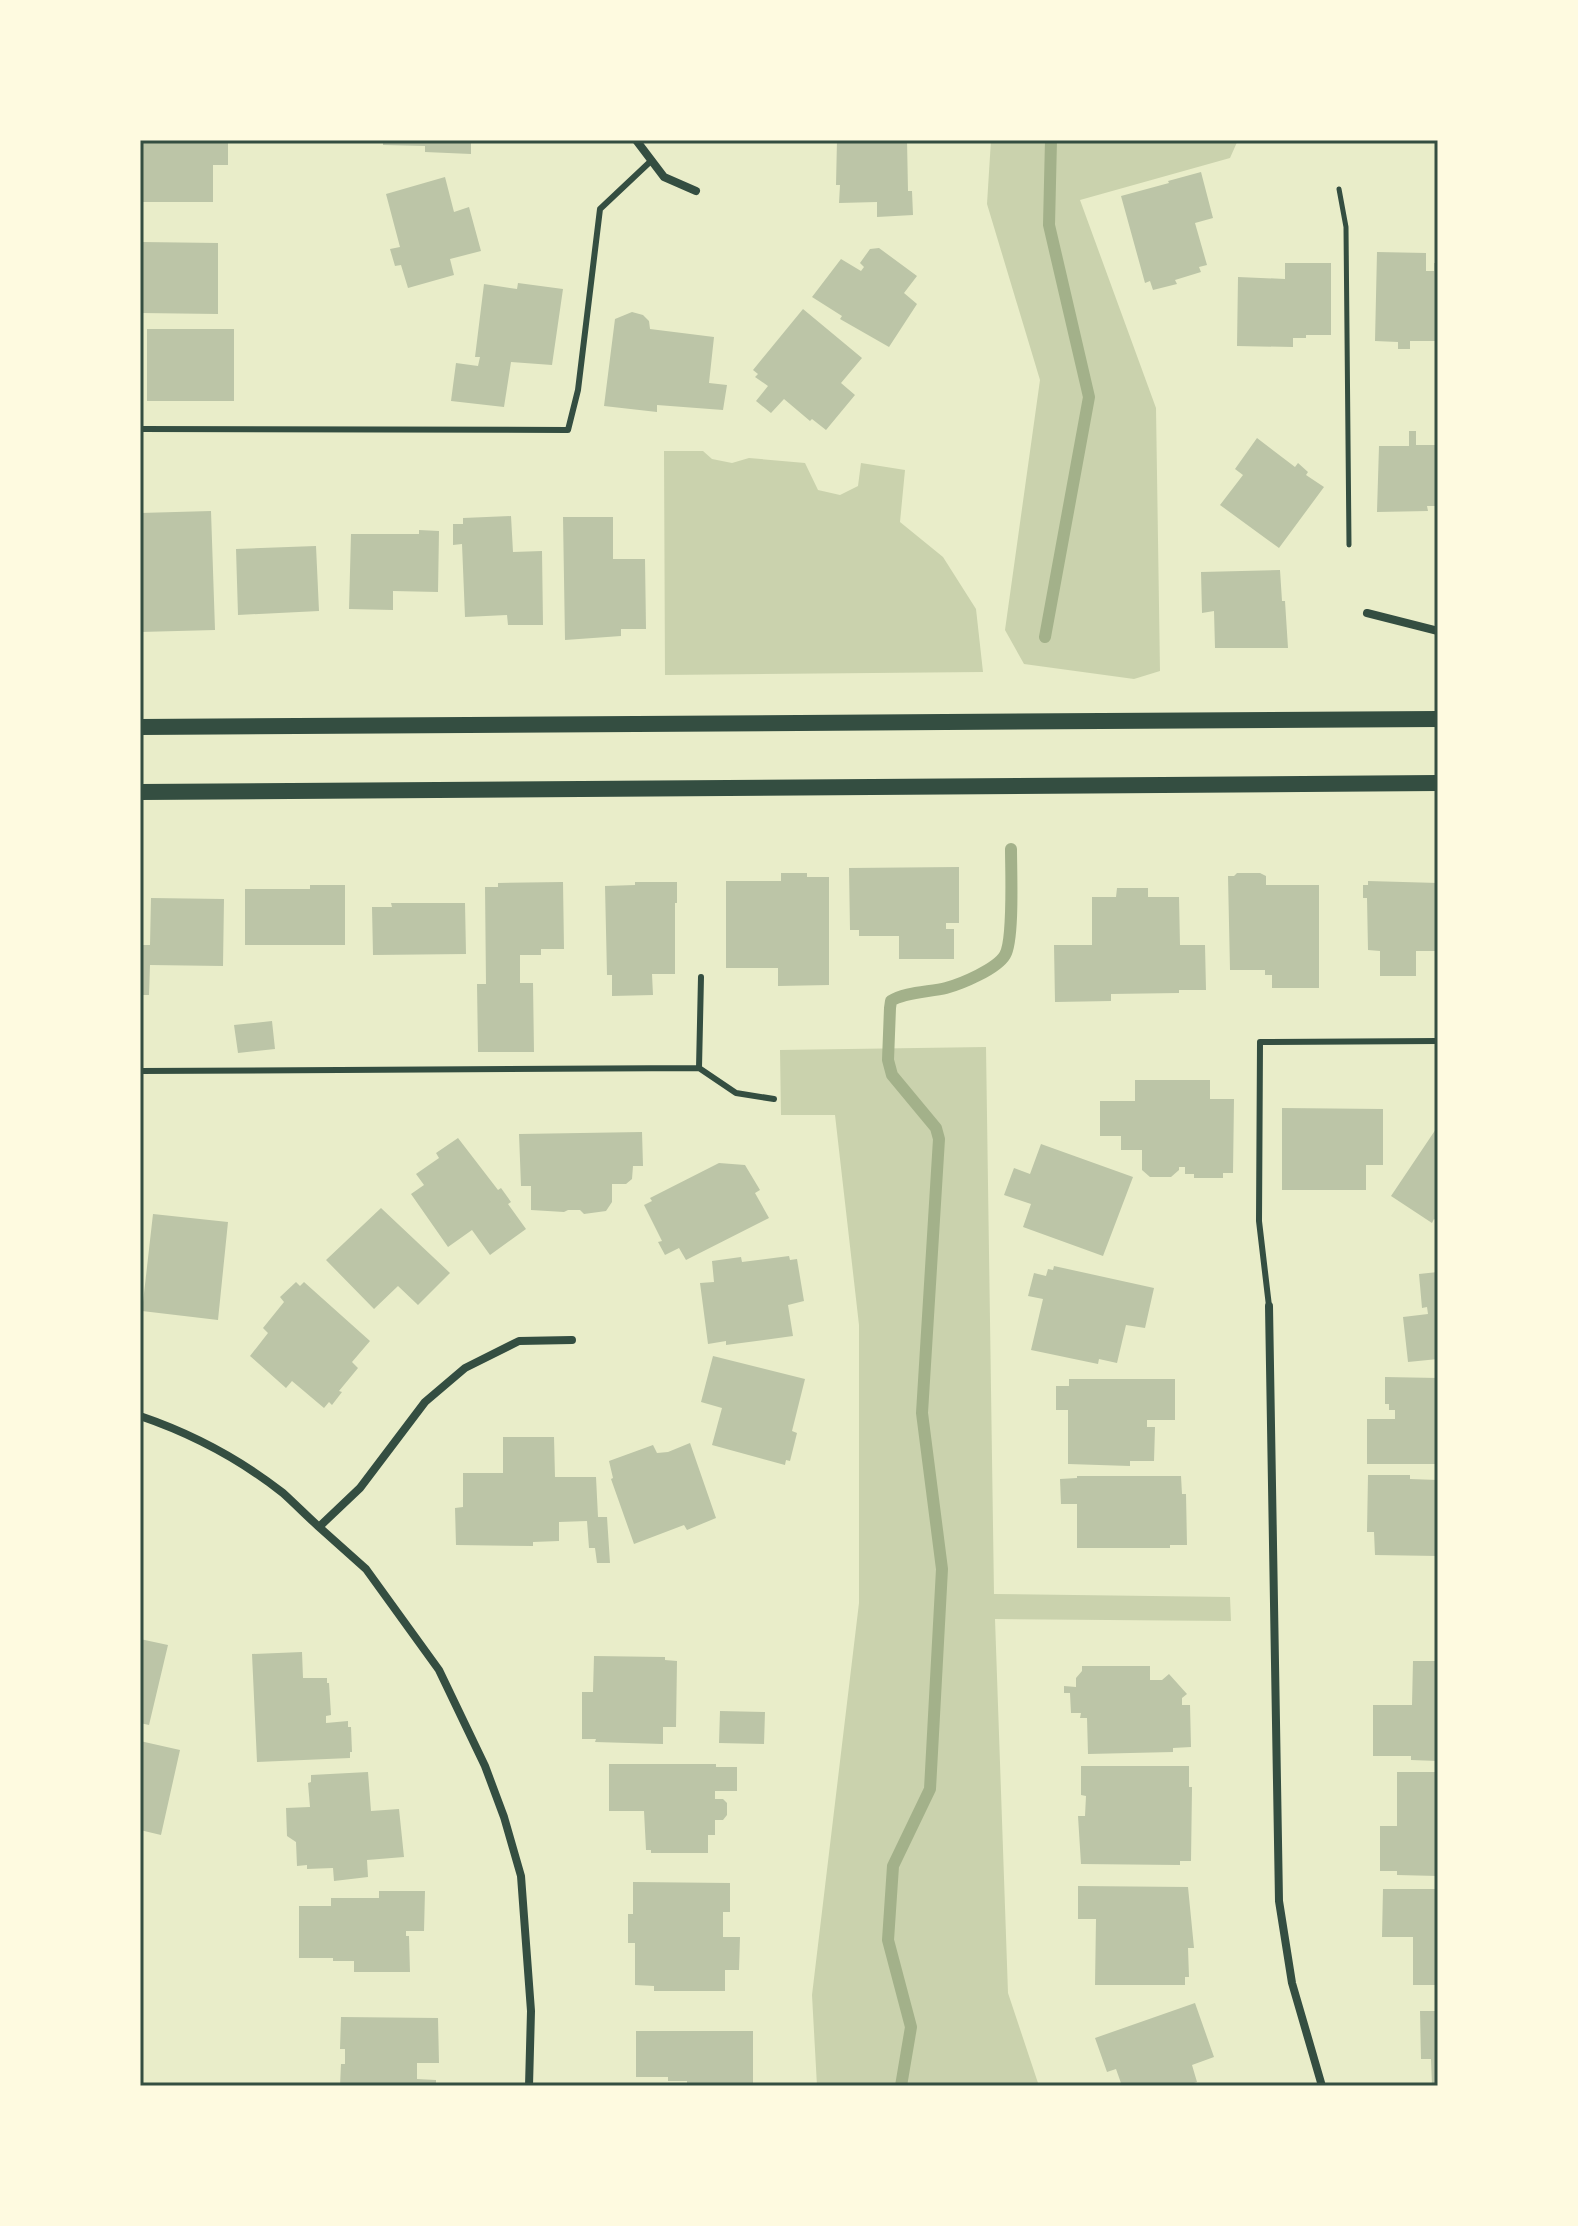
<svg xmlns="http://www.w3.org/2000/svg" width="1578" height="2226" font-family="'Fira Sans Condensed',sans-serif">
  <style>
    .green { fill: #cad2ad }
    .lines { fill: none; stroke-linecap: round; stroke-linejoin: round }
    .stream { stroke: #a3b18a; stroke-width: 12 }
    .building { fill: #bcc5a7 }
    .path { stroke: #344e41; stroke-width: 5 }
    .service { stroke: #344e41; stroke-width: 6 }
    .minor { stroke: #344e41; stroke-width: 8 }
    .secondary { stroke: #344e41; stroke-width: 16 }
    .neatline { fill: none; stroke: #344e41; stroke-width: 3 }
  </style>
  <rect width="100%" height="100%" fill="#e9edc9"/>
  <!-- green -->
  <path class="green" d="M991,140H1238L1230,158L1080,200L1156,408L1160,671L1134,679L1024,664L1005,630L1040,380L987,204Z
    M664,451H703L712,459L732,463L749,458L805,463L818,490L840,495L858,486L861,463L905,470L900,522L943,557L976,609L983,672L665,675Z
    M986,1047L994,1594L1230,1597L1231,1621L995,1619L1008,1993L1039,2086H817L812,1995L859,1603V1325L835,1115H781L780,1050Z"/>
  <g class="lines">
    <!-- stream -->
    <path class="stream" d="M1045,637L1089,397L1049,225L1051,140
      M901,2086L911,2027L888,1940L893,1866L930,1789L942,1569L922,1413L939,1139L936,1128L892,1075L888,1060L890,1008L891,1001C904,992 930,992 946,988C961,984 997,969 1005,955C1014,940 1011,871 1011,849"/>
  </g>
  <!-- building -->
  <path class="building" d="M143,140H228V165H213V202H143Z
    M383,140H471V154L425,152V146L383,145Z
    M837,140H907L908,191H912L913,215L877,217V202L839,203L840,185H836Z
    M1201,172L1213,218L1195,223L1207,265L1199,267L1201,272L1175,280L1177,284L1153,290L1150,281L1145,283L1121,196L1169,183L1168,181Z
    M445,177L454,212L469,207L481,251L450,259L454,275L408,288L401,265L395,266L390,249L400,247L386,194Z
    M142,242L218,243V314L141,313Z
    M879,248L917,276L904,293L917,304L889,347L840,319L842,316L812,297L841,259L861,271L864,267L860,263L870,249Z
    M1377,252L1426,253V271H1434V263H1438V341H1410V349H1398V342L1375,341Z
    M1285,263H1331V335H1306V338H1293V347L1237,346L1238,277L1285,279Z
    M518,283L563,289L552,365L511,362L504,407L451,401L456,363L478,366L480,357H475L484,284L517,289Z
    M803,309L862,358L841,383L855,395L826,430L812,419L810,421L784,399L771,413L756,401L768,386L755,377L758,374L753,370Z
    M632,312L643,315L649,321L650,329L714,337L709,383L727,385L723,410L657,405V412L604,406L615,319Z
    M147,329H234V401H147Z
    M1409,431H1416V445H1438V506H1427L1428,511L1377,512L1379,446H1409Z
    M1257,438L1295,467L1298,463L1308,472L1306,475L1324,487L1279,548L1220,505L1243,475L1235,469Z
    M211,511L215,630L140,632V513Z
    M511,516L513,552L542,551L543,625H508L507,615L465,617L462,544L453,545V524H463V518Z
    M563,517H613V559H645L646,629H621V636L565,640Z
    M419,530L439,531L438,592L393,591V610L349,609L351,534H419Z
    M316,546L319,611L238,615L236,549Z
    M1280,570L1282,601H1285L1288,648H1215L1214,611L1202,613L1201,572Z
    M959,867V923H946V929H954V959H899V936H859V930H850L849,868Z
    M781,873H807V877H829V985L778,986V968H726V881H781Z
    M1237,873H1260L1266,876V885H1319V988H1272V975H1265V970H1230L1228,876H1234Z
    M1368,881L1438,883V951H1416V976H1380V951L1368,950L1367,898H1363V885H1368Z
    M563,882L564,949H541V955H520V983H533L534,1052H478L477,984H486L485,887H498V883Z
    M635,882H677V903H675V974H652L653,995L612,996V975H607L605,886L635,885Z
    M310,885H345V945H245V889H310Z
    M1117,888H1148V897H1179L1180,945H1205L1206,990H1179V993L1111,994V1001L1055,1002L1054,945H1092V897H1116Z
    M151,898L224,899L223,966L150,965L149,995H140V945H150Z
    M391,903H465L466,954L373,955L372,907H392Z
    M272,1021L275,1049L238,1053L234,1025Z
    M1135,1080H1210V1099H1234L1233,1173H1223V1178H1194V1174H1185V1167H1179V1170L1171,1177H1150L1142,1170V1150H1121V1136H1100V1101H1135Z
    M1282,1108L1383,1109V1165H1366V1190H1282Z
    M1438,1126V1221L1434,1219L1432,1223L1391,1196Z
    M642,1132L643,1166H633L632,1179L626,1184H612V1202L606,1211L584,1214L580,1210H568L564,1212L531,1210V1186H521L519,1134Z
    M458,1138L498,1190L501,1188L511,1202L508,1204L526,1229L490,1255L472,1230L448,1247L411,1194L424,1185L416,1174L439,1158L436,1153Z
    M1041,1144L1133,1177L1103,1256L1023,1227L1031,1204L1004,1195L1014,1168L1030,1174Z
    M719,1163L745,1165L760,1190L755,1193L769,1218L686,1260L679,1248L665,1255L658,1242L662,1241L644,1205L652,1201L650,1198Z
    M381,1208L450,1273L418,1305L398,1286L374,1309L326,1260Z
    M153,1214L228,1222L218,1320L142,1311Z
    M789,1256L790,1260L797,1259L804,1301L788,1305L793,1336L726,1345V1341L708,1344L700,1283L714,1282L712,1261L741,1257L742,1262Z
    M1054,1266L1154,1288L1145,1328L1126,1325L1117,1363L1099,1359L1098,1364L1031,1350L1043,1299L1028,1296L1034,1273L1046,1276L1048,1269L1053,1270Z
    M1438,1272V1359L1408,1362L1403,1317L1428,1314L1427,1307L1422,1308L1419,1274Z
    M296,1282L300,1286L304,1282L370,1341L352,1362L358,1368L339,1391L342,1392L332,1405L329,1402L324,1408L292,1381L286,1388L250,1356L268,1333L263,1328L284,1302L280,1297Z
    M713,1356L805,1379L792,1431L797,1433L790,1461L786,1460L785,1465L712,1445L722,1408L701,1402Z
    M1385,1377L1438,1378V1464H1367V1419H1395V1410H1389V1404H1385Z
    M1069,1379H1175V1420H1147V1427H1155L1154,1461H1130V1466L1068,1464V1410H1056V1386H1069Z
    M503,1437H554L555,1477H596L598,1517H607L610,1563H597L595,1548H589L587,1521L559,1522V1541L533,1542V1546L456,1545L455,1508L463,1507V1473H503Z
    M690,1443L716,1518L687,1530L684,1525L634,1544L611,1479L613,1478L609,1461L653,1445L657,1453L668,1452Z
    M1368,1475H1410V1479L1438,1480V1556L1375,1555L1374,1532H1367Z
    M1077,1476H1181L1182,1494H1186L1187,1545H1170V1548H1077V1504H1061L1060,1479L1077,1478Z
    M140,1639L168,1645L149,1725L140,1723Z
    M302,1652L303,1678H327V1683H329L331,1715L326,1716V1723L348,1721V1727H351L352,1752H350V1758L257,1762L252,1654Z
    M594,1656L665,1657V1660L677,1661L676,1727H663V1744L595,1742L596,1739H582V1692H593Z
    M1413,1661H1438V1761L1411,1760V1756H1373V1705H1412Z
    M1082,1666H1150V1680H1162L1169,1674L1187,1694L1182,1698V1705H1190L1191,1747L1173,1748V1752L1088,1754L1087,1718H1080L1081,1713H1071L1070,1693H1064V1686L1076,1687V1678L1082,1671Z
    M720,1711L765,1712L764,1744L719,1743Z
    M140,1741L180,1750L161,1835L140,1830Z
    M609,1764H716V1767H737V1791H715V1799H723L727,1803V1815L723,1820H715V1835H708V1853H651V1850H646L644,1811H609Z
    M1081,1766H1189V1787H1192L1191,1861H1180V1865L1081,1864L1078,1816H1085L1086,1796L1081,1795Z
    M368,1772L371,1811L399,1809L404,1857L367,1860L368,1877L334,1881L333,1868L307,1869V1865L297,1866L296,1842L287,1836L286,1808L310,1807L308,1783L311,1782V1775Z
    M1397,1772H1438V1876L1397,1875V1871H1380V1826H1397Z
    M633,1882L730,1883V1912H723V1937H740L739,1970H725V1991H654V1986L635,1985V1943H628V1914H633Z
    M1078,1886L1188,1887L1194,1948H1188L1189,1977H1185V1985H1095L1096,1919H1078Z
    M1383,1889H1438V1985H1413V1937H1382Z
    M379,1891H425L424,1931H406V1936H409L410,1972H354V1961H333V1958H299V1906H331V1898H379Z
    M1195,2003L1214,2057L1192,2065L1197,2082L1185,2086H1122L1116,2069L1107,2072L1095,2038Z
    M1420,2011H1438V2086H1432L1431,2059H1421Z
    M341,2017L438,2018L439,2063H417V2079L436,2080V2086H340L341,2064H345V2049H340Z
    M636,2031H753V2086H687V2081H668V2077H636Z"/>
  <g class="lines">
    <!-- path -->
    <path class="path" d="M1339,189L1346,227L1349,545"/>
    <!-- service -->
    <path class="service" d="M140,429L568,430L578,390L600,209L652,160
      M701,977L699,1068L736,1093L774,1099
      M140,1071L699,1068
      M1269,1306L1259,1221L1260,1042L1438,1041"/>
    <!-- minor -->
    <path class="minor" d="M636,140L664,177L696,191
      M1367,613L1438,631
      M1269,1306L1279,1901L1292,1983L1322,2086
      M140,1416C190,1433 241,1460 283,1493C295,1504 307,1516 319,1527
      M529,2086L531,2011L521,1876L504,1817L485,1766L439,1670L366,1569L319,1527L360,1488L425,1402L465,1368L519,1341L572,1340"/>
    <!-- secondary -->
    <path class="secondary" d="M140,727L1438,719
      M140,792L1438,783"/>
  </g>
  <!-- border -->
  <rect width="1578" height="2226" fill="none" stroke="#fefae0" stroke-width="284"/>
  <rect x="142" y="142" width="1294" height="1942" class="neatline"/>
</svg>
